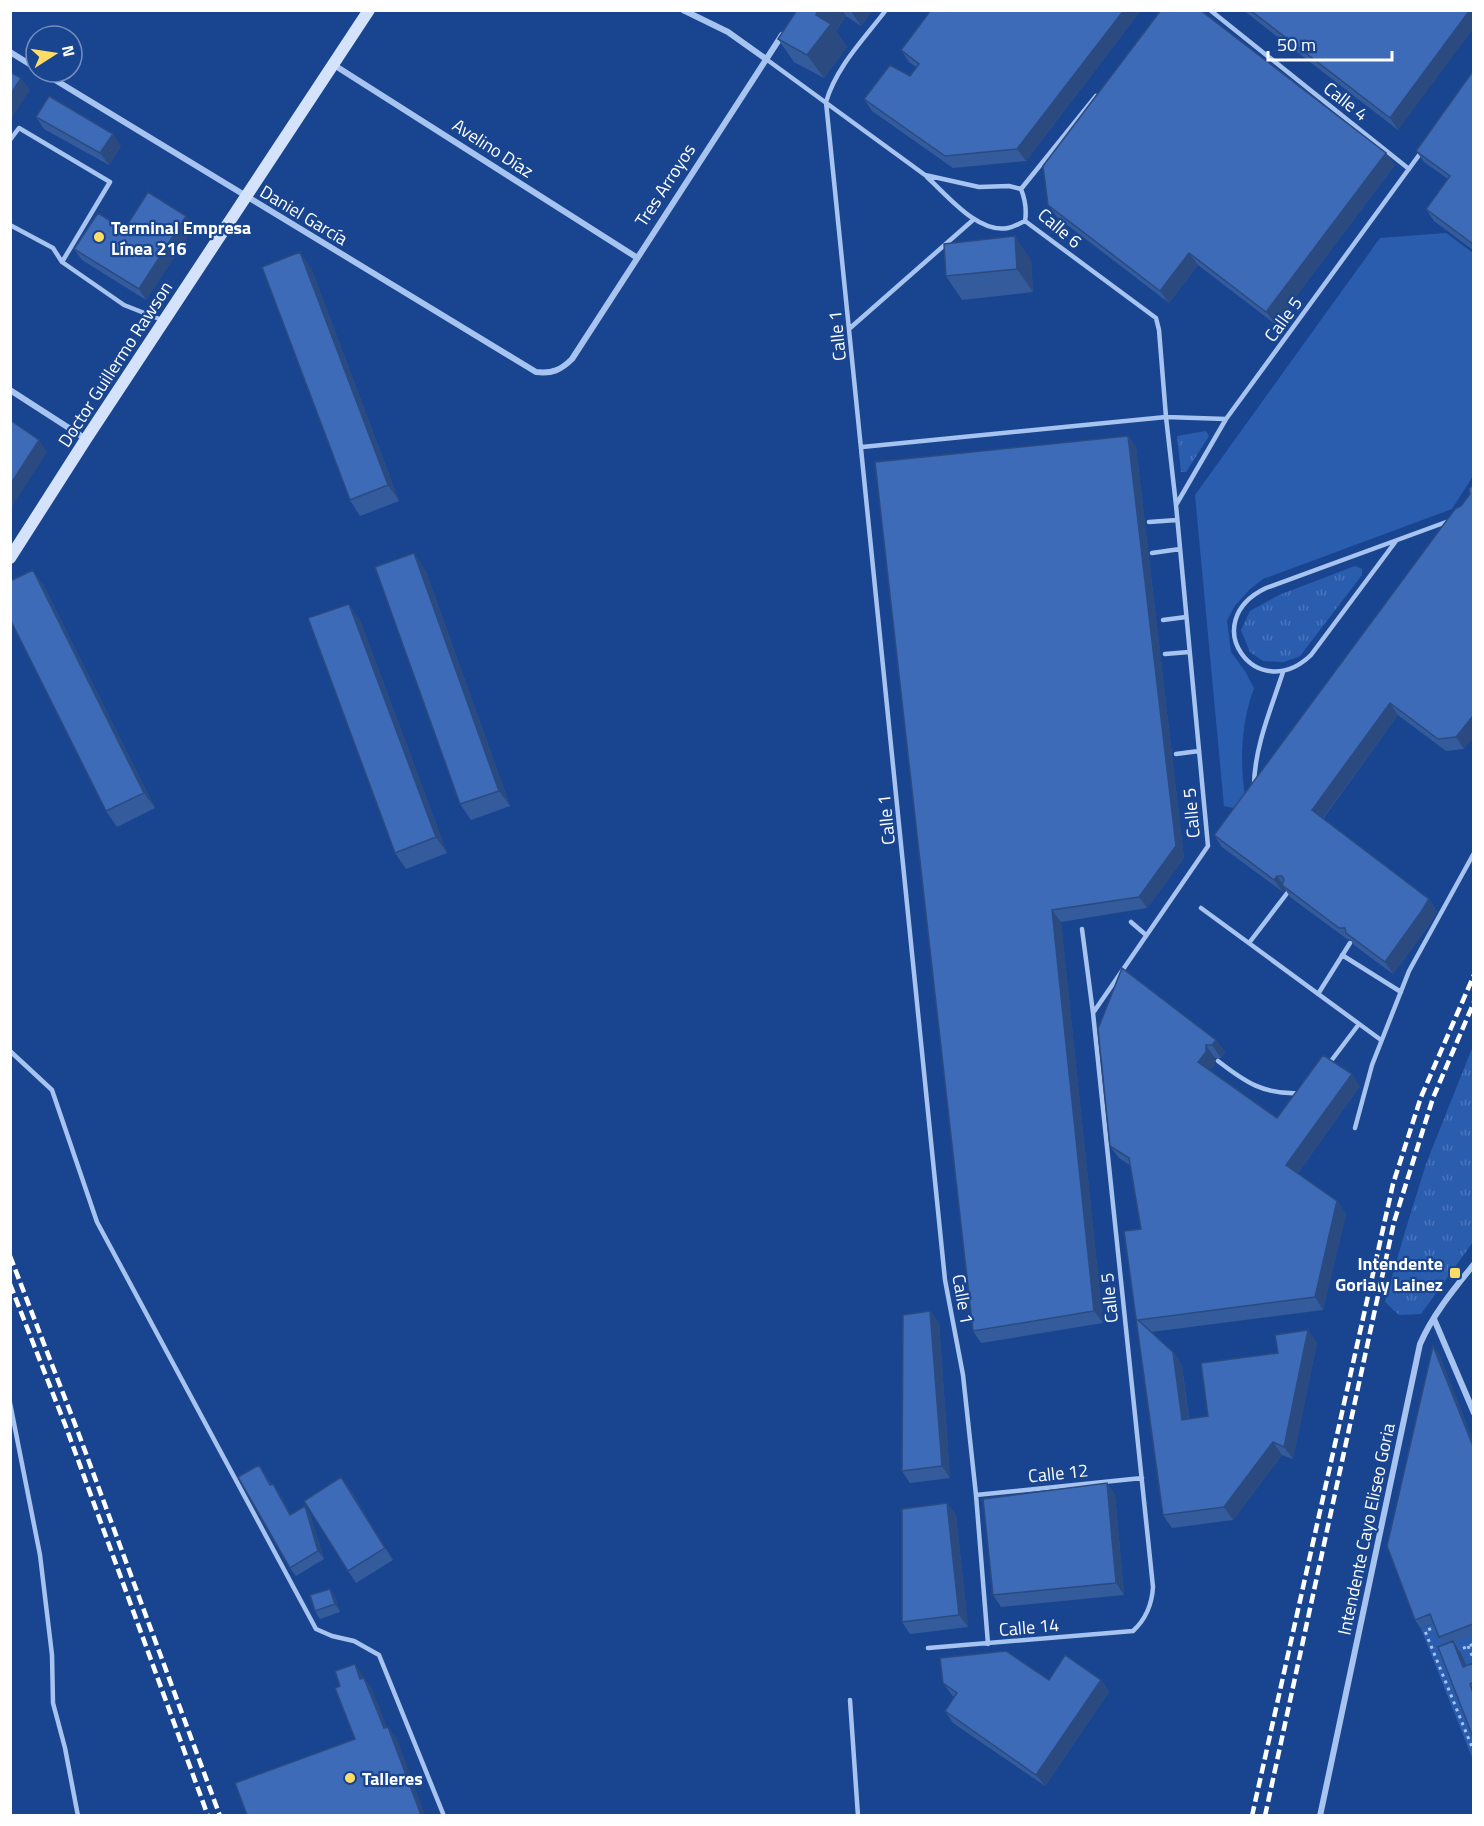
<svg xmlns="http://www.w3.org/2000/svg" width="1484" height="1826" font-family="'Titillium Web',sans-serif">
  <style>
    .grass { fill: #2b5daf }
    .park { fill: url(#park-tufts) }
    .lines { fill: none; stroke-linecap: round; stroke-linejoin: round }
    .path { stroke: #a7c3ef; stroke-width: 3; stroke-dasharray: 3 4.5; stroke-linecap: butt }
    .lane { stroke: #a7c3ef; stroke-width: 4.5 }
    .street { stroke: #a7c3ef; stroke-width: 6 }
    .secondary { stroke: #d4e2fb; stroke-width: 12 }
    .rail { stroke: #fff; stroke-width: 4.5; stroke-dasharray: 10 4.5; stroke-linecap: butt }
    .wall { fill: #345c9d }
    .shaded-wall { fill: #2b4b80 }
    .building { fill: #3d6bb7; stroke: #2b4b80; stroke-width: 1.5 }
    .poi-dot { fill: #ffdd65; stroke: #194590; stroke-width: 2 }
    .labels { text-anchor: middle; dominant-baseline: central; stroke-width: 4.5; stroke-linejoin: round; paint-order: stroke }
    .street-label { font-size: 18px; fill: #fff; stroke: #194590 }
    .poi-label { font-size: 18px; font-weight: bold; fill: #fff; stroke: #194590; text-anchor: start }
  </style>
  <defs>
    <pattern id="park-tufts" width="24" height="20" patternUnits="userSpaceOnUse" patternTransform="scale(1.5)"><rect width="24" height="20" fill="#2b5daf"/><path d="M3 7l-1-3M5 7V3M7 7l1-3M15 17l-1-3M17 17v-4M19 17l1-3" fill="none" stroke="#4b75bb"/></pattern>
  </defs>
  <rect width="100%" height="100%" fill="#194590"/>
  <!-- grass -->
  <path class="grass" d="M1446,233L1473,253V476L1452,509L1263,579L1249,590L1234,607L1227,621L1231,652L1245,671L1254,688C1241,723 1239,764 1246,801L1233,808L1224,806L1195,495L1380,238Z
    M1473,1606V1760L1421,1629Z"/>
  <!-- park -->
  <path class="park" d="M1206,431L1209,436L1186,472H1181L1177,436Z
    M1355,566L1362,569V575L1300,656L1284,662L1263,661L1250,652L1241,630L1250,611L1279,595Z
    M1473,1046V1242L1421,1314L1399,1315L1385,1302L1404,1235L1426,1164Z"/>
  <g class="lines">
    <!-- path -->
    <path class="path" d="M1438,1626L1425,1631L1474,1752
      M1468,1646L1474,1660
      M1456,1651L1474,1644"/>
    <!-- lane -->
    <path class="lane" d="M886,10C864,39 836,67 826,102L945,1280L963,1375L976,1495L988,1644
      M1210,10L1409,169
      M766,59L925,175L979,187L1009,186L1021,189C1025,199 1027,209 1025,221L1156,318L1159,330L1166,417L1176,505
      M10,140L19,128L110,182L62,262
      M927,177C947,195 978,234 1008,228C1014,227 1020,223 1025,221
      M1021,189L1096,96
      M10,225L53,248L62,262L124,305L162,320
      M849,329L973,220
      M862,447L1166,417L1226,419
      M1149,522L1177,520
      M1396,541L1311,655C1257,707 1195,622 1266,588L1449,521
      M1152,553L1180,549
      M1163,620L1186,617
      M1165,654L1189,652
      M1176,754L1199,751
      M1254,787C1254,748 1271,709 1283,672
      M1201,908L1381,1040
      M1131,922L1146,935
      M1082,929L1093,1013
      M1249,943L1288,892
      M1342,955L1401,992
      M1318,994L1350,943
      M10,1051L52,1090L97,1222L316,1629L332,1636L354,1641L379,1655L444,1816
      M1218,1061C1245,1082 1264,1095 1300,1093
      M1328,1065L1359,1024
      M1355,1128L1372,1065L1409,971L1474,853
      M10,1403L40,1555L52,1655L53,1703L65,1748L78,1816
      M976,1495L1142,1478
      M928,1648L1133,1631C1146,1619 1152,1605 1153,1587L1093,1013L1208,846L1176,505L1226,419L1422,151
      M850,1700L858,1816"/>
    <!-- street -->
    <path class="street" d="M683,10L728,32L766,59
      M10,52L36,68
      M334,65L636,257
      M42,72L536,372C552,374 561,370 572,359L782,35
      M10,390L86,439
      M1434,1319L1474,1413
      M1320,1816L1420,1344C1433,1314 1454,1289 1474,1264"/>
    <!-- secondary -->
    <path class="secondary" d="M10,558L86,439L369,10"/>
    <!-- rail -->
    <path class="rail" d="M10,1256L78,1432L220,1816
      M10,1284L66,1427L208,1816
      M1252,1816L1393,1184L1421,1097L1474,975
      M1265,1816L1394,1222L1433,1098L1474,1002"/>
  </g>
  <!-- wall -->
  <path class="wall" d="M797,10H873L861,26L846,16L836,31L847,47L824,78L794,62L778,39Z
    M931,10H1141L1026,161L953,168L872,111L864,99L910,76L916,67L909,62L901,50Z
    M1243,10H1473L1398,130Z
    M1473,71V250L1434,221L1426,209L1448,179L1424,162L1416,151Z
    M36,117L121,146L109,165L44,129Z
    M1395,165L1275,324L1198,265L1169,303L1057,217L1048,205Z
    M186,216L194,227L146,300L82,260L74,249L124,230Z
    M1031,260L1033,292L962,300L946,276Z
    M311,268L399,501L360,516L350,500Z
    M1128,436L1136,447L1184,858L1147,908L1061,922L1103,1323L981,1343L973,1331Z
    M1473,484L1464,749L1446,751L1398,715L1323,819L1437,911L1430,924L1393,974L1354,945L1351,940L1347,939L1290,897L1285,889L1283,892L1222,847L1214,835L1461,506L1470,494Z
    M425,569L510,806L471,820L460,804Z
    M44,586L155,808L117,827L106,811Z
    M360,620L447,853L406,869L395,853Z
    M1098,1029L1216,1040L1225,1052L1221,1058H1215V1064L1210,1071L1277,1118L1360,1086L1298,1173L1337,1201L1346,1214L1323,1310L1151,1332L1173,1352L1182,1365L1189,1419L1208,1416L1278,1353L1317,1342L1293,1459L1282,1455L1233,1520L1172,1528L1163,1515L1124,1231L1141,1229L1131,1166L1119,1158L1110,1146Z
    M930,1311L939,1323L950,1478L910,1483L902,1471Z
    M1433,1346L1439,1354L1473,1440V1634L1453,1642L1461,1653L1466,1666L1473,1663V1737L1444,1644L1439,1637L1434,1623L1421,1629L1415,1620Z
    M259,1465L271,1484L278,1491L291,1515L305,1506L310,1514L324,1559L296,1576L290,1568Z
    M1107,1483L1115,1495L1124,1595L1001,1607L993,1595Z
    M350,1489L393,1560L356,1583L348,1571Z
    M947,1503L956,1515L968,1627L910,1634L902,1622Z
    M335,1597L340,1612L320,1619L315,1611Z
    M1049,1680H1101L1109,1692L1045,1786L953,1723L945,1711L954,1697L952,1695L943,1683Z"/>
  <!-- shaded-wall -->
  <path class="shaded-wall" d="M818,10H843L846,16L836,31L847,47L824,78L807,55L816,15Z
    M850,10H873L861,26Z
    M1124,10H1141L1026,161L1017,149Z
    M1470,10H1473V29L1398,130L1390,118Z
    M21,78L30,90L10,121V95Z
    M113,134L121,146L109,165L100,153Z
    M1386,153L1395,165L1275,324L1266,312Z
    M186,216L194,227L146,300L139,289Z
    M1015,236L1031,260L1033,292L1017,269Z
    M300,252L311,268L399,501L388,485Z
    M1189,253L1198,265L1169,303L1160,291Z
    M1128,436L1136,447L1184,858L1147,908L1139,897Z
    M39,440L47,452L10,510V485Z
    M414,553L425,569L510,806L499,791Z
    M33,570L44,586L155,808L144,793Z
    M349,604L360,620L447,853L436,837Z
    M1390,703L1398,715L1320,822L1312,810Z
    M1473,716V738L1464,749L1456,737Z
    M1277,876L1286,888L1282,885L1285,889L1283,892L1274,880Z
    M1429,899L1437,911L1430,924L1393,974L1385,962Z
    M1052,910L1061,922L1103,1323L1094,1311Z
    M1216,1040L1225,1052L1221,1058L1212,1045Z
    M1206,1045L1215,1058V1064L1207,1075L1198,1062Z
    M1352,1074L1360,1086L1295,1177L1286,1165Z
    M1337,1201L1346,1214L1323,1310L1315,1297Z
    M930,1311L939,1323L950,1478L942,1466Z
    M1308,1330L1317,1342L1293,1459L1284,1447Z
    M1433,1346L1439,1354L1473,1440V1446Z
    M1173,1352L1182,1365L1190,1432L1182,1420Z
    M1273,1442L1282,1455L1233,1520L1224,1507Z
    M341,1477L350,1489L393,1560L385,1548Z
    M1107,1483L1115,1495L1124,1595L1116,1583Z
    M273,1484L278,1491L295,1523L290,1515Z
    M947,1503L956,1515L968,1627L959,1615Z
    M305,1506L310,1514L324,1559L318,1551Z
    M330,1589L335,1597L340,1612L335,1604Z
    M1453,1641L1461,1653L1472,1679L1463,1667Z
    M355,1664L372,1689L392,1740L384,1728L360,1679Z
    M1101,1680L1109,1692L1045,1786L1036,1775Z
    M388,1727L397,1739L425,1815H421Z"/>
  <!-- building -->
  <path class="building" d="M797,10H818L816,15L831,24L807,55L778,39Z
    M931,10H1124L1017,149L945,156L864,99L890,65L910,76L919,64L901,50Z
    M1161,10H1200L1386,153L1266,312L1189,253L1160,291L1048,205L1043,166Z
    M1250,10H1470L1390,118Z
    M1473,71V244L1426,209L1450,176L1416,151Z
    M10,72L21,78L10,95Z
    M49,96L113,134L100,153L36,117Z
    M148,192L186,216L139,289L74,249L98,213L124,230Z
    M1015,236L1017,269L946,276L944,244Z
    M300,252L388,485L350,500L262,267Z
    M10,420L39,440L10,485Z
    M1128,436L1176,846L1139,897L1052,910L1094,1311L973,1331L875,462Z
    M1473,484V716L1456,737L1438,739L1390,703L1312,810L1429,899L1421,912L1385,962L1346,933L1345,928H1339L1282,885L1284,880L1282,876H1277L1274,880L1214,835L1455,509L1461,506L1470,494L1469,489Z
    M414,553L499,791L460,804L375,567Z
    M33,570L144,793L106,811L10,619V581Z
    M349,604L436,837L395,853L308,618Z
    M1122,968L1216,1040L1212,1045H1206V1052L1198,1062L1277,1118L1323,1055L1352,1074L1286,1165L1337,1201L1315,1297L1138,1320L1173,1352L1182,1420L1208,1416L1201,1363L1278,1353L1275,1335L1308,1330L1284,1447L1273,1442L1224,1507L1163,1515L1124,1231L1141,1229L1129,1158L1110,1146L1098,1029Z
    M930,1311L942,1466L902,1471L903,1315Z
    M1433,1346L1473,1446V1624L1439,1637L1430,1614L1415,1620L1387,1546Z
    M259,1465L270,1485L273,1484L290,1515L305,1506L318,1551L290,1568L238,1477Z
    M341,1477L385,1548L348,1571L304,1501Z
    M1107,1483L1116,1583L993,1595L983,1499Z
    M947,1503L959,1615L902,1622V1509Z
    M330,1589L335,1604L315,1611L310,1595Z
    M1453,1641L1463,1667L1473,1663V1682L1470,1684L1473,1693V1737L1438,1647Z
    M1006,1651L1049,1680L1065,1655L1101,1680L1036,1775L945,1711L957,1693L943,1683L940,1658Z
    M355,1664L360,1679L364,1678L384,1728L388,1727L421,1815H247L235,1783L355,1739L335,1688L340,1686L335,1671Z"/>
  <!-- markers -->
  <g class="poi-dot">
    <circle cx="99" cy="237" r="6"/>
    <rect x="1449" y="1267" width="12" height="12" rx="3"/>
    <circle cx="350" cy="1778" r="6"/>
  </g>
  <g class="labels">
    <!-- street labels -->
    <g class="street-label">
      <text transform="translate(1346 101) rotate(38)">Calle 4</text>
      <text transform="translate(493 148) rotate(33)">Avelino Díaz</text>
      <text transform="translate(665 185) rotate(-57)">Tres Arroyos</text>
      <text transform="translate(304 215) rotate(31)">Daniel García</text>
      <text transform="translate(1060 228) rotate(40)">Calle 6</text>
      <text transform="translate(1283 319) rotate(-54)">Calle 5</text>
      <text transform="translate(837 336) rotate(-96)">Calle 1</text>
      <text transform="translate(115 364) rotate(-57)">Doctor Guillermo Rawson</text>
      <text transform="translate(1191 813) rotate(-95)">Calle 5</text>
      <text transform="translate(886 820) rotate(-96)">Calle 1</text>
      <text transform="translate(1109 1298) rotate(-96)">Calle 5</text>
      <text transform="translate(963 1299) rotate(80)">Calle 1</text>
      <text transform="translate(1058 1473) rotate(-6)">Calle 12</text>
      <text transform="translate(1366 1529) rotate(-78)">Intendente Cayo Eliseo Goria</text>
      <text transform="translate(1029 1627) rotate(-5)">Calle 14</text>
    </g>
    <!-- poi labels -->
    <g class="poi-label">
      <text x="111" y="227">Terminal Empresa<tspan x="111" dy="21">Línea 216</tspan></text>
      <text x="1443" y="1263" text-anchor="end">Intendente<tspan x="1443" dy="21">Goria y Lainez</tspan></text>
      <text x="362" y="1778">Talleres</text>
    </g>
  </g>
  <!-- border -->
  <rect width="1484" height="1826" fill="none" stroke="#ffffff" stroke-width="24"/>
  <!-- north arrow -->
  <g transform="translate(54 54) rotate(78)"><circle r="28" fill="#194590" stroke="#758fbc" stroke-width="1.5"/>
  <path d="M0-4.5L10 22L0 15L-10 22Z" fill="#ffdd65"/>
  <text y="-9" font-size="16" font-weight="bold" text-anchor="middle" fill="#ffffff">N</text>
  </g>
  <!-- scale -->
  <path d="M1268 51v9h124v-9" fill="none" stroke="#ffffff" stroke-width="3"/>
  <text x="1277" y="51" font-size="18" fill="#ffffff" stroke="#194590" stroke-width="4.5" paint-order="stroke">50 m</text>
</svg>
